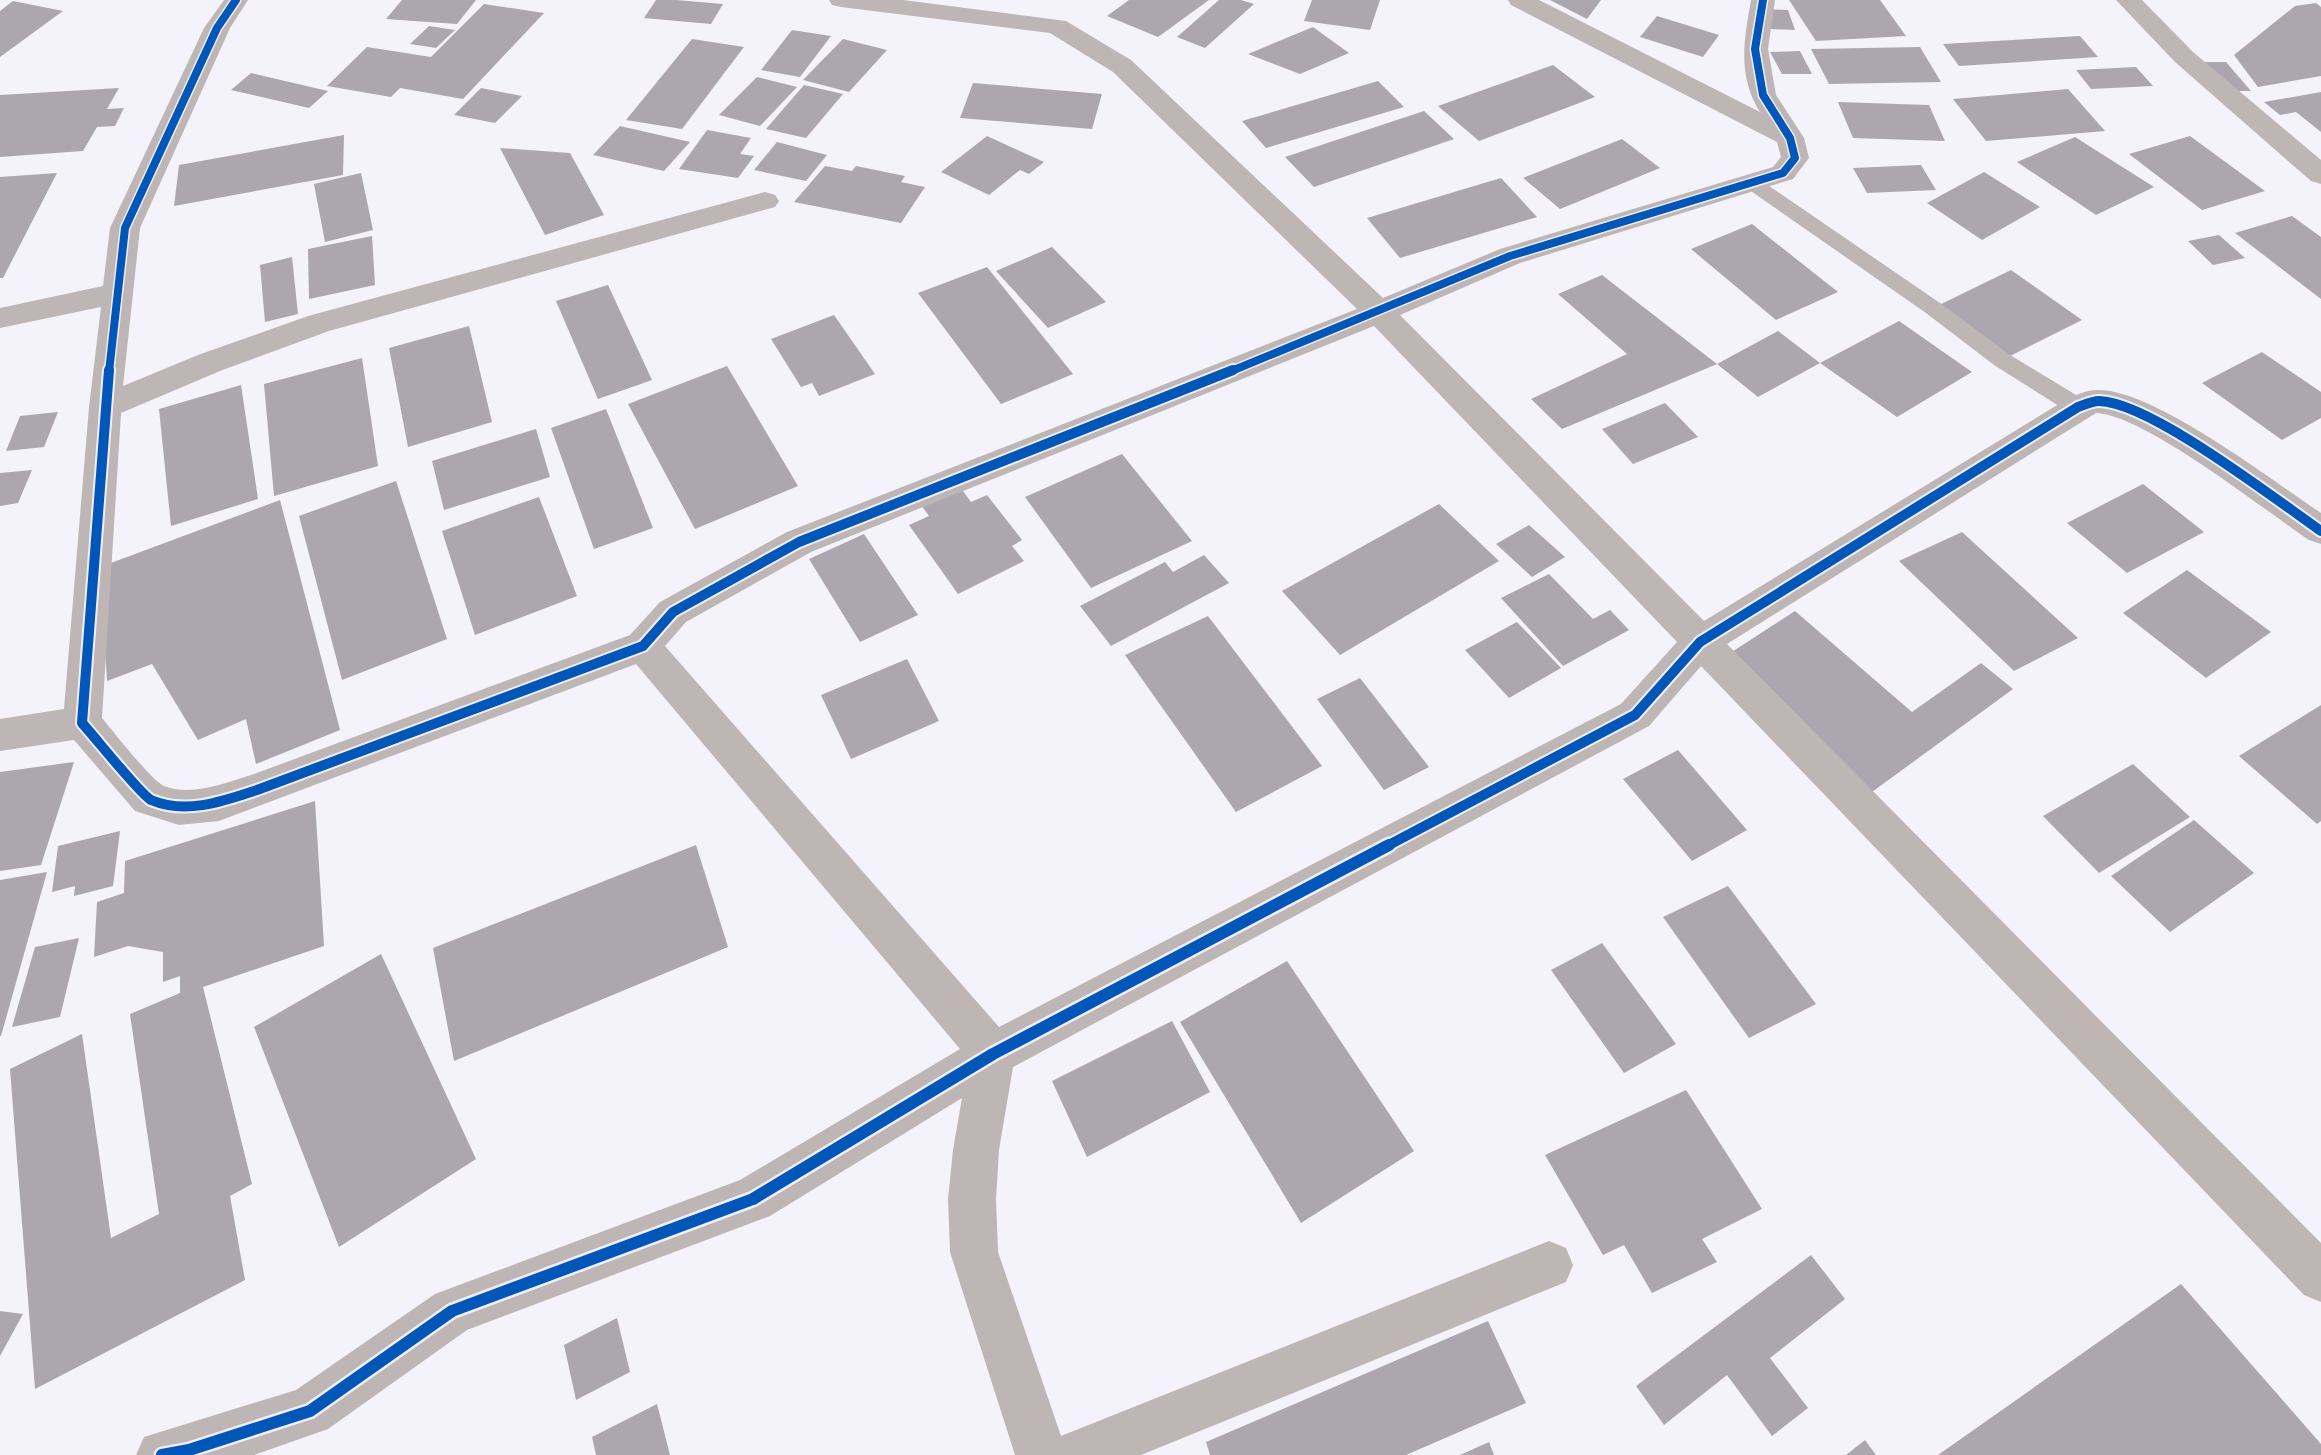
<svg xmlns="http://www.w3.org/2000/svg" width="2321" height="1455" font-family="Spectral,serif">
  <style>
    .building { fill: #aca6b0 }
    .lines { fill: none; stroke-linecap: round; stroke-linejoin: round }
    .lane { fill: #beb6b4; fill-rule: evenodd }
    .street { fill: #beb6b4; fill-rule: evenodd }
    .cycleway-far2-casing { stroke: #f2eeff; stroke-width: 11 }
    .cycleway-far1-casing { stroke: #f2eeff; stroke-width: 14 }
    .cycleway-casing { stroke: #f2eeff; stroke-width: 17 }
    .cycleway-far2 { stroke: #0057b8; stroke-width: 8 }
    .cycleway-far1 { stroke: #0057b8; stroke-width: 10 }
    .cycleway { stroke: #0057b8; stroke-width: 12 }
  </style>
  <rect width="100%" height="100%" fill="#f4f2fb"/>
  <!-- building -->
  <path class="building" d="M402,0H476L457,24L386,19Z
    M656,0H676L723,4L711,24L644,18Z
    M1129,0H1209L1158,37L1107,16Z
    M1219,0H1241L1254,4L1205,48L1177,37Z
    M1312,0H1380L1370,30L1304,21Z
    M1550,0H1601L1587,19Z
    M1789,0H1880L1906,36L1816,41Z
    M13,1L63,11L0,57V11Z
    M2316,3L2321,7V76L2258,87L2234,55L2295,6Z
    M484,4L544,13L463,99L400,88L391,97L327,86L367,47L431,57Z
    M1764,9L1788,10L1795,30L1770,29Z
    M1657,16L1719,35L1703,57L1640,37Z
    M429,26L455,30L436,48L410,44Z
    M1313,27L1349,53L1300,74L1248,54Z
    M792,30L831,36L800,77L761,70Z
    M2080,36L2098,57L1959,66L1943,44Z
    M692,39L744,47L682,129L626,120Z
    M843,39L887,50L849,92L803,80Z
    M1920,47L1941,82L1829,84L1811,49Z
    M1800,51L1812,74H1782L1770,52Z
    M2203,62H2226L2251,91H2226Z
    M1553,65L1595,97L1479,141L1438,106Z
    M2136,67L2153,86L2091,89L2076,70Z
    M251,73L328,91L309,108L231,90Z
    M757,77L797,87L760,126L719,115Z
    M1378,81L1404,107L1266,148L1242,121Z
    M973,83L1102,94L1092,129L960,118Z
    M804,85L843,94L806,138L766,129Z
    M119,88L107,109L124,108L115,126L97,127L83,151L0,157V95Z
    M481,88L522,96L495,123L454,115Z
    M2068,89L2105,131L1986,141L1953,99Z
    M2321,92V132L2296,112L2280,115L2264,102Z
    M1838,102L1929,105L1945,141L1853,138Z
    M1424,111L1454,139L1314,187L1285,157Z
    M620,126L690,142L664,171L593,155Z
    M707,130L751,138L740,154L754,156L738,178L679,169Z
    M344,135L343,175L174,206L179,165Z
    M987,136L1044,162L1029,174L1020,170L989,195L941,172Z
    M2190,136L2265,191L2202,210L2129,154Z
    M2075,137L2154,187L2096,215L2017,162Z
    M1622,139L1660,168L1560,209L1523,178Z
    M777,142L827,155L806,181L754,170Z
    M500,148L570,153L604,215L545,235Z
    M1921,165L1936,190L1867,193L1853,168Z
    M825,166L852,171L856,166L905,176L901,182L925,187L901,223L794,202Z
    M1984,172L2040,207L1982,240L1927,203Z
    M57,173L3,278H0V177Z
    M361,173L373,230L325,242L314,184Z
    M1501,178L1537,217L1400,258L1367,218Z
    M2292,216L2321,237V299L2235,233Z
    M1752,224L1838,292L1776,320L1691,249Z
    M2219,235L2245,258L2213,265L2188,241Z
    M372,236L375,285L309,299L308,249Z
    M1052,247L1106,302L1048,328L996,271Z
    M292,257L298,314L265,322L260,265Z
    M987,267L1073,374L1001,404L918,293Z
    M2011,270L2082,320L2002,360L1933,308Z
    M1602,275L1717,364L1562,429L1531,399L1627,354L1558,294Z
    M608,285L652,380L598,399L556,301Z
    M834,315L875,374L819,396L812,383L801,387L771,339Z
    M1899,321L1972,372L1897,417L1820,363Z
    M469,326L492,422L408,447L389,348Z
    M1778,331L1820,363L1758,397L1717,364Z
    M2262,352L2321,392V418L2282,440L2202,383Z
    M362,358L378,466L274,496L264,384Z
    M727,366L798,486L695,529L628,404Z
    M241,385L258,499L171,526L159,409Z
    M1665,403L1698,437L1633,464L1602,429Z
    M606,409L653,528L594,549L551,428Z
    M58,412L44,447L6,451L20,416Z
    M536,429L550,477L444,510L432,461Z
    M1122,454L1192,541L1091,588L1025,497Z
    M32,470L18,503L0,506V473Z
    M396,481L447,639L342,680L299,516Z
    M2143,484L2204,532L2127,573L2067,523Z
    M960,487L971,502L987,495L1022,540L1012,546L1024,561L958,594L909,525L929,516L921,505Z
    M539,497L577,596L475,635L442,531Z
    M280,500L340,730L256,764L246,719L198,740L152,664L107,681L100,567Z
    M1439,504L1499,561L1340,655L1282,591Z
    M1529,525L1565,557L1532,577L1496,544Z
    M1962,532L2078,638L2014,671L1899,561Z
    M864,534L918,615L860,642L809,559Z
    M1204,555L1229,583L1111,646L1080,606L1165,562L1173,572Z
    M2187,570L2271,632L2206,678L2123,613Z
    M1549,574L1593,619L1610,610L1629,630L1563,666L1501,598Z
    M1795,611L1912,712L1981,663L2013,689L1872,792L1724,657Z
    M1208,616L1322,766L1236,812L1125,655Z
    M1517,622L1561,668L1509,698L1465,650Z
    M907,659L939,721L851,759L821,695Z
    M1360,678L1429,767L1384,790L1317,699Z
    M2321,705V821L2317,824L2239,756Z
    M1678,750L1747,830L1692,861L1623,779Z
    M74,762L41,865L0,871V772Z
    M2133,764L2190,817L2099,873L2043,816Z
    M315,801L324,946L203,987L252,1184L230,1196L245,1280L35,1389L10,1069L82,1034L111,1238L159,1214L130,1014L180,993V976L163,982V952L128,946L94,957L97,902L124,893L125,861Z
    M2194,820L2254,873L2170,932L2111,876Z
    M120,831L113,886L74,896L75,886L52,892L58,846Z
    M696,845L728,947L454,1061L433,948Z
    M47,872L1,1036H0V880Z
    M1728,886L1816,1004L1749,1038L1663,917Z
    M79,938L60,1017L12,1027L35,947Z
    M1602,943L1676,1044L1624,1073L1551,970Z
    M381,954L476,1159L339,1247L254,1027Z
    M1287,961L1414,1151L1301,1223L1180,1022Z
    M1172,1021L1210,1092L1087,1157L1052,1081Z
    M1686,1090L1762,1209L1702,1239L1717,1262L1652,1293L1624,1245L1603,1255L1545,1155Z
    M1811,1255L1845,1299L1770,1358L1808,1408L1772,1436L1727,1375L1664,1425L1636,1386Z
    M2181,1284L2321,1444V1455H1938Z
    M0,1311L23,1314L0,1356Z
    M617,1318L630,1372L576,1400L564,1345Z
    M1488,1321L1526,1403L1406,1455H1210L1206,1442Z
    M657,1404L670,1455H596L592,1437Z
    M1865,1440L1876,1455H1846Z
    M1489,1442L1494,1455H1460Z"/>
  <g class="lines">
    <!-- lane -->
    <path class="lane" d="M1752,177L1759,179L1940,303L2010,355L2086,401L2089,407L2086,413L2078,415L2070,413L1994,365L1926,313L1745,187L1742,183L1745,179Z"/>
    <!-- street -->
    <path class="street" d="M224,0H248L230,28L140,228L123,386L198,355L308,316L765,192L775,195L779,201L775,207L329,331L220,371L121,413L102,718C113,731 151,780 164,786C192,797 228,782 254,774L630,635L660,602L787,532L1357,309L1113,72L1050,33L841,7L832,5L829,0H903L1066,21L1131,60L1383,298L1500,249L1773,167L1781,157L1777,142L1511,5L1508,0H1539L1760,112C1737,75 1744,41 1751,0H1775L1768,49L1776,95L1804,138L1809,158L1793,179L1520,263L1400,315L1704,621L2067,399C2076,395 2087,390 2097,390C2152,388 2273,481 2321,513V544L2309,540C2264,510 2145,415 2096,413L1727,644L2321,1243V1302L2304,1295L1701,666L1649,726L1013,1067L999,1150L996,1199L998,1252L1061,1436L1549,1241L1566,1248L1573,1265L1566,1282L1141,1455H1015L950,1252L948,1199L953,1150L962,1098L770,1216L467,1330L328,1429L254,1455H136L144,1437L296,1390L435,1294L740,1180L960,1049L636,664L219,821L179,825L135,811L74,740L0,751V719L64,709L89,407L101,307L0,328V308L103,286L110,228L204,28ZM1374,326L1677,642L1621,704L999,1027L665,646L686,622L811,552Z
      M2116,0H2142L2193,52L2321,160V184L2311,181L2175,62Z"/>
    <!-- cycleway-far2 casing -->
    <g class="cycleway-far2-casing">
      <path id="cycleway-far2" d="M109,372L125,228L217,28L236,0
        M1229,372L1510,256L1783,173L1795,158L1790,138L1763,95L1755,49L1763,0"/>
    </g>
    <!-- cycleway-far1 casing -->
    <g class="cycleway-far1-casing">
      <path id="cycleway-far1" d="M109,370L82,723C94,736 140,794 151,800C186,815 224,801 257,790L643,646L673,612L799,542L1233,370
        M1385,847L1635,715L1700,642L2078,407C2084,405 2092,401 2099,401C2150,402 2275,499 2321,531"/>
    </g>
    <!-- cycleway casing -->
    <g class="cycleway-casing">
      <path id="cycleway" d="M162,1455L189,1450L310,1411L452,1311L753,1199L993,1054L1389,845"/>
    </g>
    <!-- cycleway-far2 -->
    <use href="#cycleway-far2" class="cycleway-far2"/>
    <!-- cycleway-far1 -->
    <use href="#cycleway-far1" class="cycleway-far1"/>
    <!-- cycleway -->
    <use href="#cycleway" class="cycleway"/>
  </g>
</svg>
